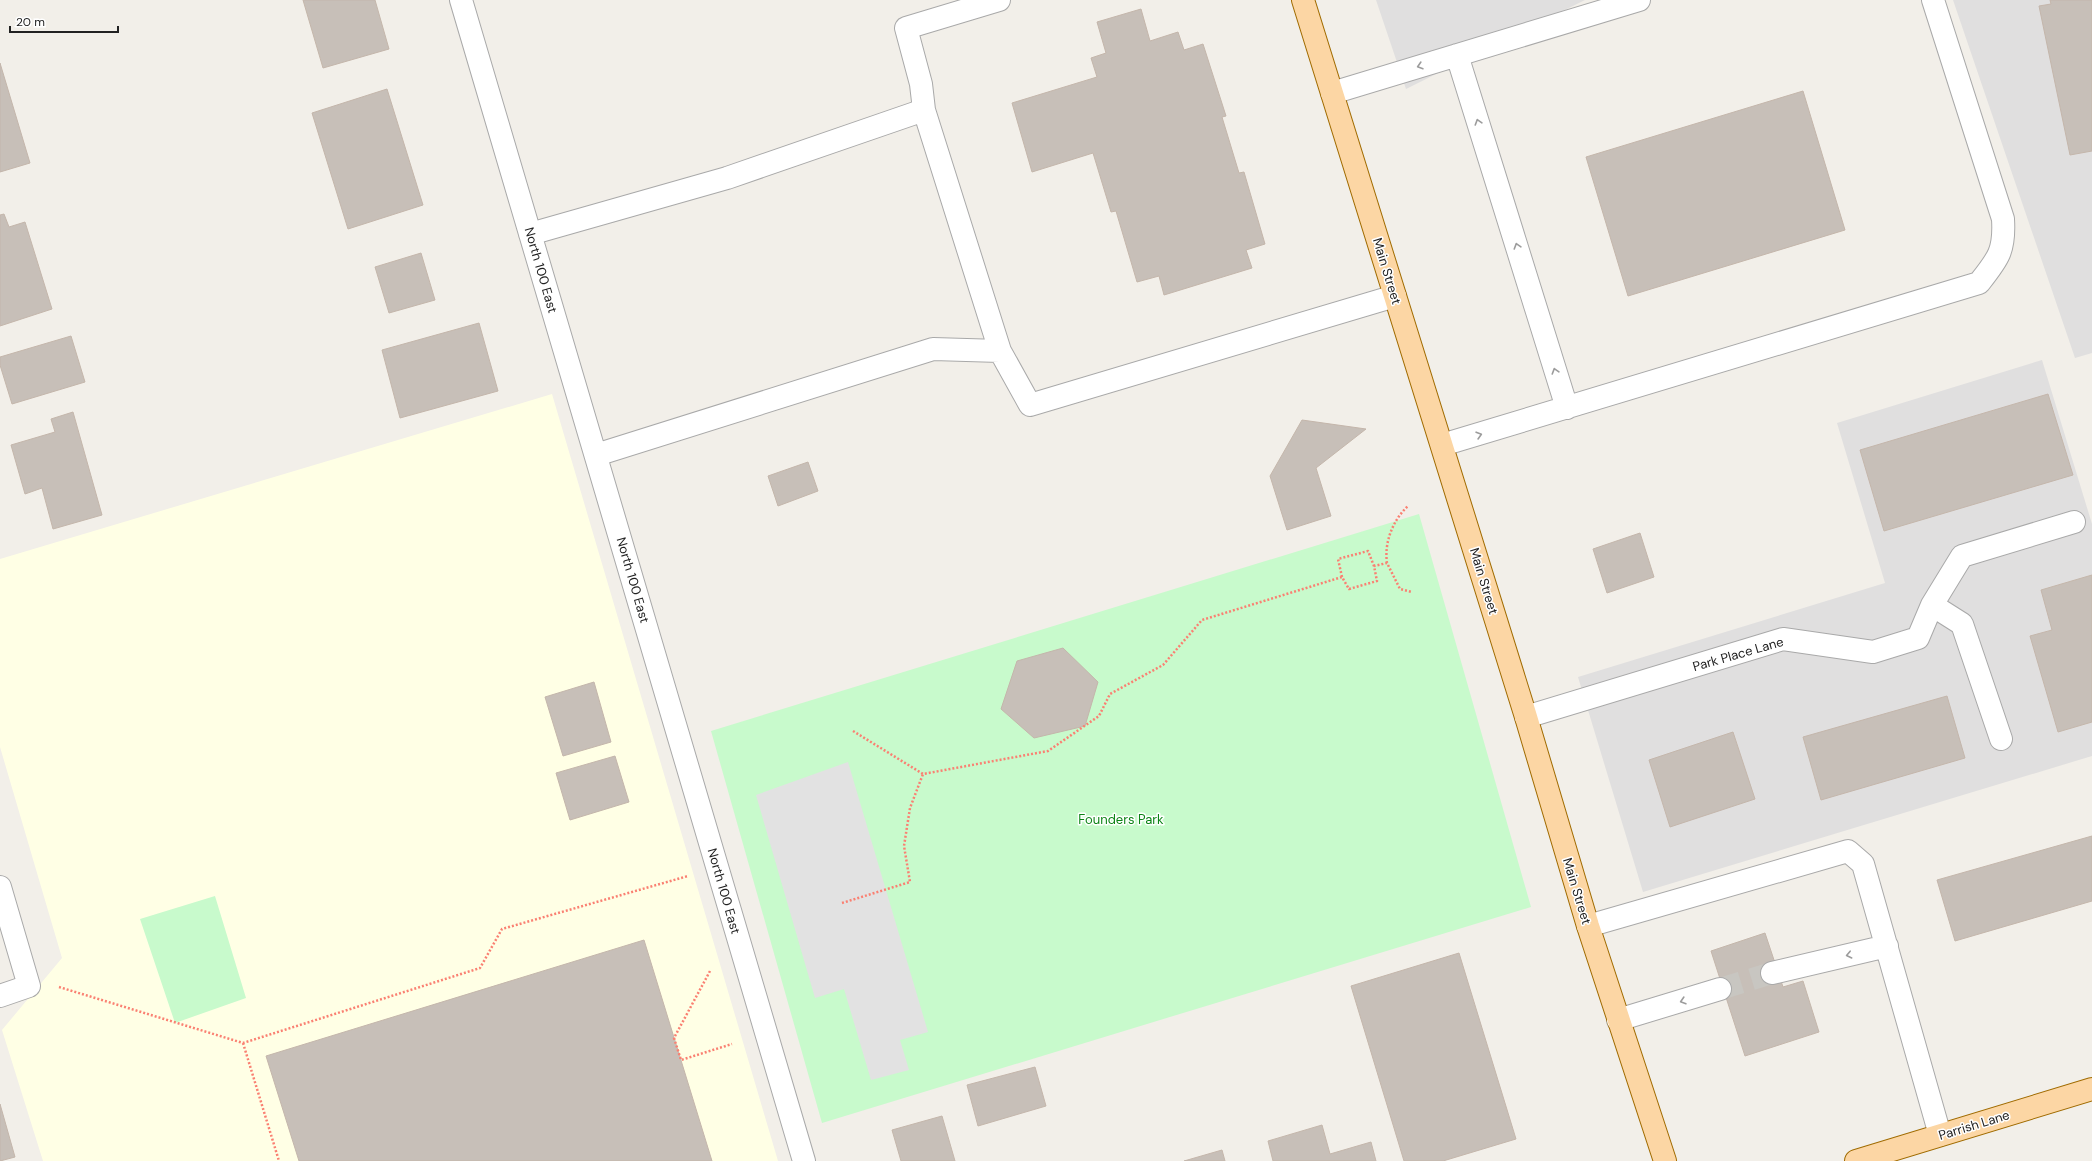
<svg xmlns="http://www.w3.org/2000/svg" width="2092" height="1161" font-family="'DM Sans',sans-serif">
  <style>
    .residential { fill: #e0dfdf }
    .education { fill: #ffffe5 }
    .park { fill: #c8facc }
    .parking { fill: #e2e2e2 }
    .building { fill: #c7bfb8; stroke: #c4b6ab }
    .lines { fill: none; stroke-linecap: round; stroke-linejoin: round }
    .minor-tunnel { stroke: #c8c6c1; stroke-width: 22; stroke-dasharray: 22 11; stroke-linecap: butt }
    .minor-casing { stroke: #a9a9a9; stroke-width: 24 }
    .major-casing { stroke: #a06b00; stroke-width: 24 }
    .path { stroke: #fa8072; stroke-width: 2.5; stroke-dasharray: 2 2; stroke-linecap: butt }
    .minor { stroke: #fff; stroke-width: 22 }
    .major { stroke: #fcd6a4; stroke-width: 22 }
    .oneway { stroke: #9c9c9c }
    .labels { text-anchor: middle; dominant-baseline: central; stroke-width: 3; stroke-linejoin: round; paint-order: stroke }
    .street-label { font-size: 13px; fill: #222; stroke: #fff }
    .park-label { font-size: 13px; fill: #0c8416; stroke: #fff }
  </style>
  <rect width="100%" height="100%" fill="#f2efe9"/>
  <!-- residential -->
  <path class="residential" d="M1376,0H1585L1406,89Z
    M1953,0H2092V353L2075,358Z
    M2042,360L2092,524V756L1643,892L1578,677L1885,583L1837,423Z"/>
  <!-- education -->
  <path class="education" d="M552,394L778,1161H43L2,1030L62,958L0,747V559Z"/>
  <!-- park -->
  <path class="park" d="M1419,514L1531,907L822,1123L711,731Z
    M215,896L246,998L175,1023L140,919Z"/>
  <!-- parking -->
  <path class="parking" d="M848,762L928,1032L900,1040L909,1070L871,1080L844,989L815,998L756,795Z"/>
  <!-- building -->
  <path class="building" d="M303,0H375L389,49L323,68Z
    M2050,0H2092V151L2070,155L2039,6L2051,4Z
    M1141,9L1150,41L1178,32L1184,50L1203,44L1226,116L1222,117L1239,173L1244,172L1265,244L1246,250L1252,268L1164,295L1159,276L1137,282L1116,211L1111,212L1093,153L1032,172L1012,103L1097,77L1091,58L1106,53L1097,22Z
    M0,63L30,163L0,172Z
    M387,89L423,205L348,229L312,113Z
    M1803,91L1845,230L1628,296L1586,157Z
    M4,214L9,227L25,222L52,309L0,326V215Z
    M421,253L435,300L389,313L375,267Z
    M479,323L498,391L400,418L382,350Z
    M71,336L85,382L12,404L0,365V357Z
    M2048,394L2073,475L1884,531L1860,450Z
    M73,412L102,515L53,529L42,488L25,494L11,445L55,432L51,419Z
    M1302,420L1366,429L1316,468L1331,516L1287,530L1270,476Z
    M808,462L818,491L778,506L768,476Z
    M1640,533L1654,577L1607,593L1593,549Z
    M2092,575V722L2058,732L2030,636L2052,630L2041,590Z
    M1063,648L1098,682L1085,726L1034,738L1001,709L1017,661Z
    M594,682L611,742L563,756L545,697Z
    M1947,696L1965,758L1821,800L1803,737Z
    M1733,732L1755,799L1670,827L1649,760Z
    M615,756L629,802L570,820L556,773Z
    M2092,836V901L1955,941L1937,880Z
    M1765,933L1783,987L1803,981L1819,1032L1745,1056L1711,951Z
    M644,940L712,1161H299L266,1056Z
    M1459,953L1516,1139L1443,1161H1404L1351,986Z
    M1035,1067L1046,1106L978,1126L967,1085Z
    M0,1104L15,1157L0,1161Z
    M942,1116L955,1161H901L892,1130Z
    M1322,1125L1330,1154L1371,1142L1376,1161H1273L1268,1141Z
    M1222,1150L1225,1161H1184Z"/>
  <g class="lines">
    <!-- minor-tunnel -->
    <path class="minor-tunnel" d="M1720,989L1772,973"/>
    <!-- minor casing -->
    <g class="minor-casing">
      <path id="minor" d="M461,0L804,1161
        M1457,55L1567,408
        M1332,93L1639,0
        M924,110L1000,351
        M530,234L727,178L924,110L921,84L906,28L999,0
        M1442,445L1979,283C1998,259 2005,251 2003,219L1933,0
        M596,455L933,349L1000,351L1030,405L1395,296
        M1932,605L1962,624L2001,739
        M1526,717L1783,639L1873,652L1918,638L1932,605L1962,556L2074,522
        M0,887L29,986L0,996
        M1588,926L1848,851L1863,864L1940,1135
        M1772,973L1887,946
        M1618,1020L1720,989"/>
    </g>
    <!-- major casing -->
    <g class="major-casing">
      <path id="major" d="M1303,0L1526,717L1588,926L1665,1161
        M1856,1161L2092,1089"/>
    </g>
    <!-- path -->
    <path class="path" d="M1387,563C1384,542 1393,520 1408,506
      M1342,577L1338,559L1368,551L1374,566
      M853,731L923,774L1048,751L1099,716L1110,694L1163,665L1202,620L1342,577L1349,589L1377,581L1374,566L1387,563L1400,589L1412,592
      M842,903L910,882L904,846L910,808L923,774
      M710,971L674,1038L681,1060L732,1044
      M59,987L243,1043L480,968L502,929L688,876
      M243,1043L279,1161"/>
    <!-- minor -->
    <use href="#minor" class="minor"/>
    <!-- major -->
    <use href="#major" class="major"/>
  </g>
  <!-- one-way arrows -->
  <defs><path id="oneway-chevron" d="M-2-3.5L2.5 0L-2 3.5" fill="none" stroke-width="1.6" stroke-linecap="round" stroke-linejoin="round"/></defs>
  <g class="oneway">
    <use href="#oneway-chevron" transform="translate(1420 66) rotate(163)"/>
    <use href="#oneway-chevron" transform="translate(1478 122) rotate(-107)"/>
    <use href="#oneway-chevron" transform="translate(1517 246) rotate(-107)"/>
    <use href="#oneway-chevron" transform="translate(1555 371) rotate(-107)"/>
    <use href="#oneway-chevron" transform="translate(1479 435) rotate(-16)"/>
    <use href="#oneway-chevron" transform="translate(1849 955) rotate(167)"/>
    <use href="#oneway-chevron" transform="translate(1683 1001) rotate(163)"/>
  </g>
  <g class="labels">
    <!-- street labels -->
    <g class="street-label">
      <text transform="translate(541 270) rotate(74)">North 100 East</text>
      <text transform="translate(1387 271) rotate(73)">Main Street</text>
      <text transform="translate(633 580) rotate(74)">North 100 East</text>
      <text transform="translate(1484 581) rotate(73)">Main Street</text>
      <text transform="translate(1738 654) rotate(-16)">Park Place Lane</text>
      <text transform="translate(724 891) rotate(74)">North 100 East</text>
      <text transform="translate(1577 891) rotate(73)">Main Street</text>
      <text transform="translate(1974 1125) rotate(-17)">Parrish Lane</text>
    </g>
    <!-- park labels -->
    <g class="park-label">
      <text x="1121" y="819">Founders Park</text>
    </g>
  </g>
  <!-- scale -->
  <path d="M10 26v6h108v-6" fill="none" stroke="#222222" stroke-width="2"/>
  <text x="16" y="26" font-size="12" fill="#222222" stroke="#ffffff" stroke-width="3" paint-order="stroke">20 m</text>
</svg>
